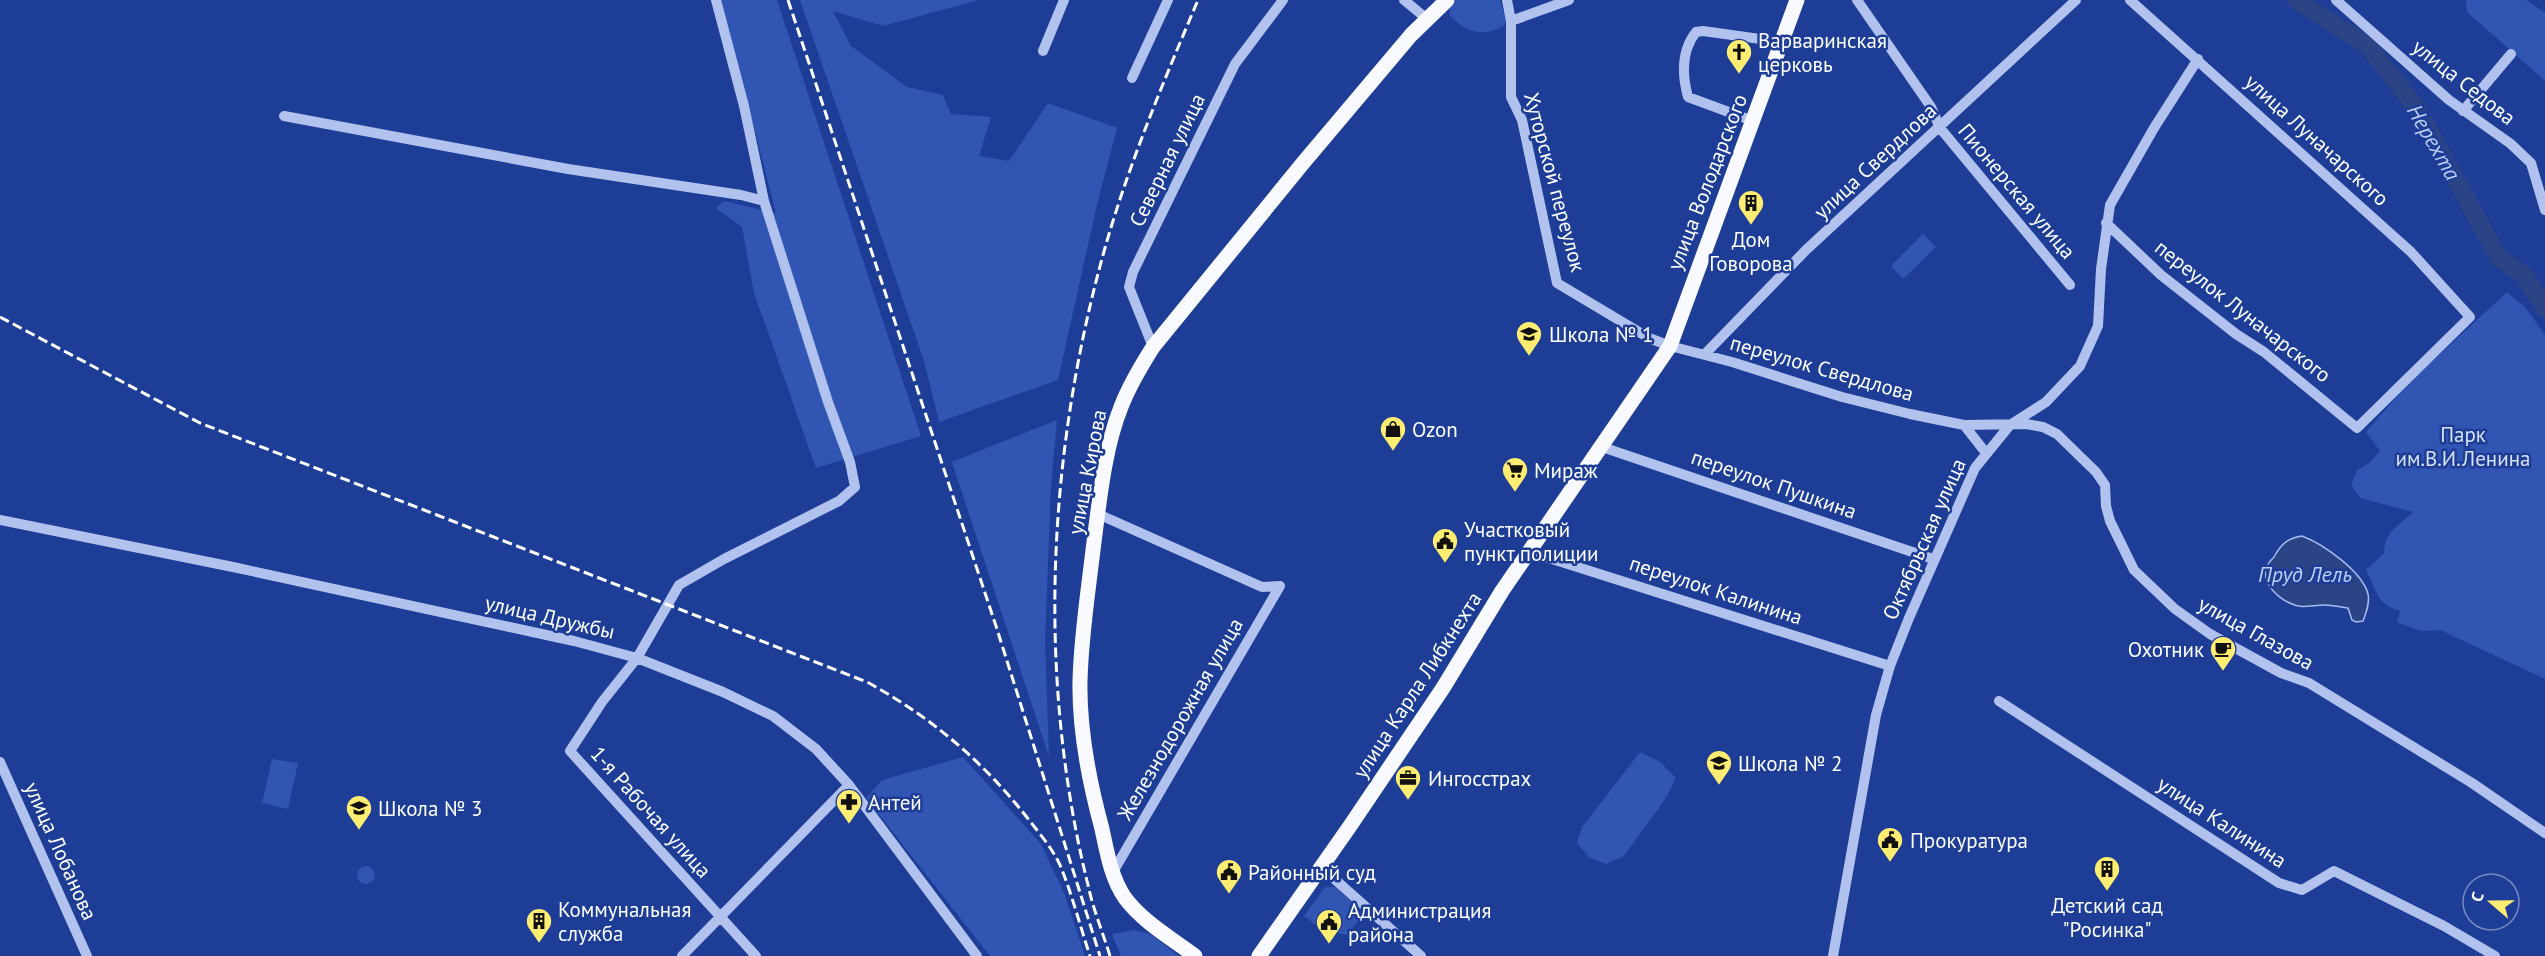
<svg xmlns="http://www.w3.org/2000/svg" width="2545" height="956" font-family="'PT Sans',sans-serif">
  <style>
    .green { fill: #3155b3 }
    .water { fill: #2c4386; stroke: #a4bbf1; stroke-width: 1.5 }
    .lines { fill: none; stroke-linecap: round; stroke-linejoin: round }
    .river { stroke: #2c4386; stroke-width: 18 }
    .minor { stroke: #b1c2ef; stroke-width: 10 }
    .major { stroke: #f9faff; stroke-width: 15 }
    .rail { stroke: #fff; stroke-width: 3; stroke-dasharray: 10 4.5; stroke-linecap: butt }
    .labels { text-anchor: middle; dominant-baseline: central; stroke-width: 5; stroke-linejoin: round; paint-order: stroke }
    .poi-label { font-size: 21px; fill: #fff; stroke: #1d3d96; text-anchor: start }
    .street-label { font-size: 21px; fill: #fff; stroke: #1d3d96 }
    .park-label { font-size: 21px; fill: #d7e1fb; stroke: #1d3d96 }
    .water-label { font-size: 22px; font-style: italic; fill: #bdcdf6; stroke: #1d3d96 }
  </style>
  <rect width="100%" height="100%" fill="#1d3d96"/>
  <!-- green -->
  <path class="green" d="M721,0H777L921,436L816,468L754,293L742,227L716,208L724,201L776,213Z
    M800,0H979L883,26L833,11L851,46L907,87L943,95L951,114L991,117L979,156L1009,161L1048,103L1117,128L1097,205L1058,380L939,422L924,361Z
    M1456,0H1500L1506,19L1505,25C1485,37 1467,34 1450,16C1449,8 1449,4 1456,0Z
    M2466,0H2526L2545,13V81L2467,12Z
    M1923,234L1936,247L1903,279L1891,266Z
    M2507,292L2525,307L2545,335V679L2440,630L2421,631L2397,622L2400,611C2376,604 2377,590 2366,570L2384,553C2385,530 2398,527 2413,512L2360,498L2351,485L2357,470L2368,464L2380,451L2366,432L2407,385Z
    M1057,420L1051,487L1045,642L1049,757L952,462Z
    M1640,752L1660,762L1676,778L1666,798L1624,856L1606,864L1589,857L1577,843L1582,827Z
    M963,757L1041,844L1065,895L1085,956H990L866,798L882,780Z
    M272,759L298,763L288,809L262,803Z
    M357 875a9 9 0 1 1 18 0a9 9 0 1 1-18 0Z
    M1325,887H1335L1364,913L1347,935L1324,931L1304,916Z
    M1135,930L1150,934L1179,956H1121L1112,934Z"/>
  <!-- water -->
  <path class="water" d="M2302,536C2323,544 2362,571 2368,594C2370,603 2366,613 2363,621L2356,622L2352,620L2348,608C2340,607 2332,605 2324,605C2313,605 2302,609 2292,604C2279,599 2262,584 2266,569C2267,565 2271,560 2274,557C2281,544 2288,538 2302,536Z"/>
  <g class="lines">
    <!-- river -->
    <path class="river" d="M2296,0L2367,45L2416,107L2499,258L2523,274L2545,308"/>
    <!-- minor -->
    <path class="minor" d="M716,0L744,106L764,201L828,402L850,462L855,487L839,501L724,559L679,585L637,658L602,702L570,751L756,956
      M1404,0L1427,19
      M1507,0L1511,21V97L1522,120L1557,283L1649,338L1670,346L1732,362L1842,397L1910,414L1964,425L2026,424L2043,427L2057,434L2096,472L2105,485L2106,506L2110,521L2134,570L2175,609L2210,634L2281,673L2309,683L2472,783L2545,833
      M1857,0L1931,107L1940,128L2070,285
      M2336,0L2449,100L2511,144L2531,163L2545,210
      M1511,21L1569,0
      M1043,51L1064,0
      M1132,78L1168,0
      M2463,111L2511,54
      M284,116L568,169L741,195L764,201
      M1753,121L1688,97C1682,75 1681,51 1696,32L1703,31L1782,42
      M2106,223L2161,275L2236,334L2264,352L2357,428L2470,317L2411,252L2130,0
      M1153,347L1129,287L1133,272L1235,64L1283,0
      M1705,354L1806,250L2076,0
      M1964,425L1986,453
      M1602,447L1933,559
      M1098,514L1262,587L1280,586
      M0,520L233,567L574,641L637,658L723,692L773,716L816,749L849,785L977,956
      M1530,552L1890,666
      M1999,701L2279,883L2302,890L2334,871L2444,926L2495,956
      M0,762L87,956
      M1322,868L1421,956
      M1113,872L1280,586
      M682,956L849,785
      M1833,956L1876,715L1890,666L1909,618L1975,468L2010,425L2046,402L2080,366L2098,326L2101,269L2110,205L2154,128L2198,59"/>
    <!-- major -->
    <path class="major" d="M1195,956C1171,938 1143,922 1125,898C1111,878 1107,852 1102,829C1089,781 1079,731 1080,681C1081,637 1088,593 1093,550C1099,504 1104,449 1121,407C1129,386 1141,366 1153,347L1303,163L1411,35L1447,0
      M1259,956L1350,826L1443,688L1502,591L1670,346L1797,0"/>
    <!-- rail -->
    <path class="rail" d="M788,0L996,626L1100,956
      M0,317L200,423L867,682C931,717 984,762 1029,820C1040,834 1052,848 1060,865C1072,894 1080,926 1090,956
      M1110,956C1103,933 1093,909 1088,885C1037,679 1047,459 1103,255C1127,168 1163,83 1198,0"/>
  </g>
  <!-- icons -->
  <defs>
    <g id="church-pin" transform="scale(1.35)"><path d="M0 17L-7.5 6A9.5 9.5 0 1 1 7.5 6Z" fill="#feed70" stroke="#1d3d96"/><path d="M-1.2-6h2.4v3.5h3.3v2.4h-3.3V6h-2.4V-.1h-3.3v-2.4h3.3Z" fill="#111"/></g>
    <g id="building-pin" transform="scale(1.35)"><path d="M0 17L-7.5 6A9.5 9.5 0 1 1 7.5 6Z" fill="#feed70" stroke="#1d3d96"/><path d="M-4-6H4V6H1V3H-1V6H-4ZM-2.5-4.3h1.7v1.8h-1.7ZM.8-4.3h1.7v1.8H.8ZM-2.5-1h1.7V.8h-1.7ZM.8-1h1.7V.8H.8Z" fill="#111"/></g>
    <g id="school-pin" transform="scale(1.35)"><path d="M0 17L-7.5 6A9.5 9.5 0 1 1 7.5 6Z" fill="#feed70" stroke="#1d3d96"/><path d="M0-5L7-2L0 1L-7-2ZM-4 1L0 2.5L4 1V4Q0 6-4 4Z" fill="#111"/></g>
    <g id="shop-pin" transform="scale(1.35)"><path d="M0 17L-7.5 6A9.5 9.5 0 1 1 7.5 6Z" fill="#feed70" stroke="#1d3d96"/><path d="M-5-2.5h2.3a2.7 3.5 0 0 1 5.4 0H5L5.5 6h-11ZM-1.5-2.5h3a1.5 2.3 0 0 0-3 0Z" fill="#111"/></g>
    <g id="supermarket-pin" transform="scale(1.35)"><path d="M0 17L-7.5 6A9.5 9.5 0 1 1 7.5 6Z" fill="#feed70" stroke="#1d3d96"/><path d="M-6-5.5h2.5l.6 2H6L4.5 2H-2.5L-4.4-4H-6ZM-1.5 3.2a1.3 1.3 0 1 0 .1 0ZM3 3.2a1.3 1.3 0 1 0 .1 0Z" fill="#111"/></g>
    <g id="civic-pin" transform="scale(1.35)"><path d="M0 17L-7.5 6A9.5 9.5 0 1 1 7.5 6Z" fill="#feed70" stroke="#1d3d96"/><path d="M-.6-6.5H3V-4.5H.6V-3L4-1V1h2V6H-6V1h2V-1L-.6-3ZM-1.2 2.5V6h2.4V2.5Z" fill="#111"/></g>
    <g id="cafe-pin" transform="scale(1.35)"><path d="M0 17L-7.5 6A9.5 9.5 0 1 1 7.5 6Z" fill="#feed70" stroke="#1d3d96"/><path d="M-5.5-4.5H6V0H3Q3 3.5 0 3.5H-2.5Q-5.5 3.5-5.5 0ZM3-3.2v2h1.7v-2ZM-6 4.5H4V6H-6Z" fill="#111"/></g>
    <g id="office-pin" transform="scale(1.35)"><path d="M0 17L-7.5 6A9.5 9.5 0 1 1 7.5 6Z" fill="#feed70" stroke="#1d3d96"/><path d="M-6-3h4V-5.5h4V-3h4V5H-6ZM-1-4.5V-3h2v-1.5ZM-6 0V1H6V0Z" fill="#111"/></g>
    <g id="pharmacy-pin" transform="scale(1.35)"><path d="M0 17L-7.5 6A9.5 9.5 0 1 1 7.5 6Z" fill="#feed70" stroke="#1d3d96"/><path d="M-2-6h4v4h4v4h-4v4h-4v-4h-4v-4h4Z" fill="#111"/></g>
  </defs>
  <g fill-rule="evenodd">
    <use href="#church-pin" x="1739" y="52"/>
    <use href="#building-pin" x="1751" y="203"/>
    <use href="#school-pin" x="1529" y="334"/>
    <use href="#shop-pin" x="1393" y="429"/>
    <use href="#supermarket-pin" x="1515" y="470"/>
    <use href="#civic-pin" x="1445" y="541"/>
    <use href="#cafe-pin" x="2223" y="649"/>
    <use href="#school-pin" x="1719" y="763"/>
    <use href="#office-pin" x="1408" y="778"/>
    <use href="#pharmacy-pin" x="849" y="802"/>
    <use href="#school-pin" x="359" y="808"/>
    <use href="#civic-pin" x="1890" y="840"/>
    <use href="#building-pin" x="2107" y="869"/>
    <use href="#civic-pin" x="1229" y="872"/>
    <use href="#building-pin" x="539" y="921"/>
    <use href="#civic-pin" x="1329" y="922"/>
  </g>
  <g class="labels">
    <!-- poi labels -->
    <g class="poi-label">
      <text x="1758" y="40">Варваринская<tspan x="1758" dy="24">церковь</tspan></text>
      <text x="1751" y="239" text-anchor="middle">Дом<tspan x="1751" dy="24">Говорова</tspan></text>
      <text x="1549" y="334">Школа № 1</text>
      <text x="1412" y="429">Ozon</text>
      <text x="1534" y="470">Мираж</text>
      <text x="1464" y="529">Участковый<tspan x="1464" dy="24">пункт полиции</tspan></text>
      <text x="2204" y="649" text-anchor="end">Охотник</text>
      <text x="1738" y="763">Школа № 2</text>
      <text x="1428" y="778">Ингосстрах</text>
      <text x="868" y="802">Антей</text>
      <text x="378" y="808">Школа № 3</text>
      <text x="1910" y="840">Прокуратура</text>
      <text x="1248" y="872">Районный суд</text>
      <text x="2107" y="905" text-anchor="middle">Детский сад<tspan x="2107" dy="24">"Росинка"</tspan></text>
      <text x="558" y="909">Коммунальная<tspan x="558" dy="24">служба</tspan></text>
      <text x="1348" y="910">Администрация<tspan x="1348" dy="24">района</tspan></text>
    </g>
    <!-- street labels -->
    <g class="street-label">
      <text transform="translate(2464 82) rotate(38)">улица Седова</text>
      <text transform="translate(2317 140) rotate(42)">улица Луначарского</text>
      <text transform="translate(1167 160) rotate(-64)">Северная улица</text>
      <text transform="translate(1875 161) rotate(-43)">улица Свердлова</text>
      <text transform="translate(1555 182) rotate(75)">Хуторской переулок</text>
      <text transform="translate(1707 182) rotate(-69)">улица Володарского</text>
      <text transform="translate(2017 191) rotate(50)">Пионерская улица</text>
      <text transform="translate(2243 311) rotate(38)">переулок Луначарского</text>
      <text transform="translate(1822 368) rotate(16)">переулок Свердлова</text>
      <text transform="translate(1087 472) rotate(-79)">улица Кирова</text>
      <text transform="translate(1774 484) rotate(19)">переулок Пушкина</text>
      <text transform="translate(1924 539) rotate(-66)">Октябрьская улица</text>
      <text transform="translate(1716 590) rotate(18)">переулок Калинина</text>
      <text transform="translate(550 617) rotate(13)">улица Дружбы</text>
      <text transform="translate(2256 633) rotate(29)">улица Глазова</text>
      <text transform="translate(1417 685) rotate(-57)">улица Карла Либкнехта</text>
      <text transform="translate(1180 719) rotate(-60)">Железнодорожная улица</text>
      <text transform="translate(651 812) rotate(48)">1-я Рабочая улица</text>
      <text transform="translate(2222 822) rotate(33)">улица Калинина</text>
      <text transform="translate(61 851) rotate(66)">улица Лобанова</text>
    </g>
    <!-- park labels -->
    <g class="park-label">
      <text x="2463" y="434">Парк<tspan x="2463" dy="24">им.В.И.Ленина</tspan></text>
    </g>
    <!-- water labels -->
    <g class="water-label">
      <text transform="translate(2434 142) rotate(60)">Нерехта</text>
      <text x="2305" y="574">Пруд Лель</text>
    </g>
  </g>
  <!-- north arrow -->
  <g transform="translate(2491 902) rotate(290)"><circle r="28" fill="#1d3d96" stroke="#778bc0" stroke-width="1.5"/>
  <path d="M0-4.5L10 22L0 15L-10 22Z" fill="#feed70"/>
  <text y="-9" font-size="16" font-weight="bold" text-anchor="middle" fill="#ffffff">С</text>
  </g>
</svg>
